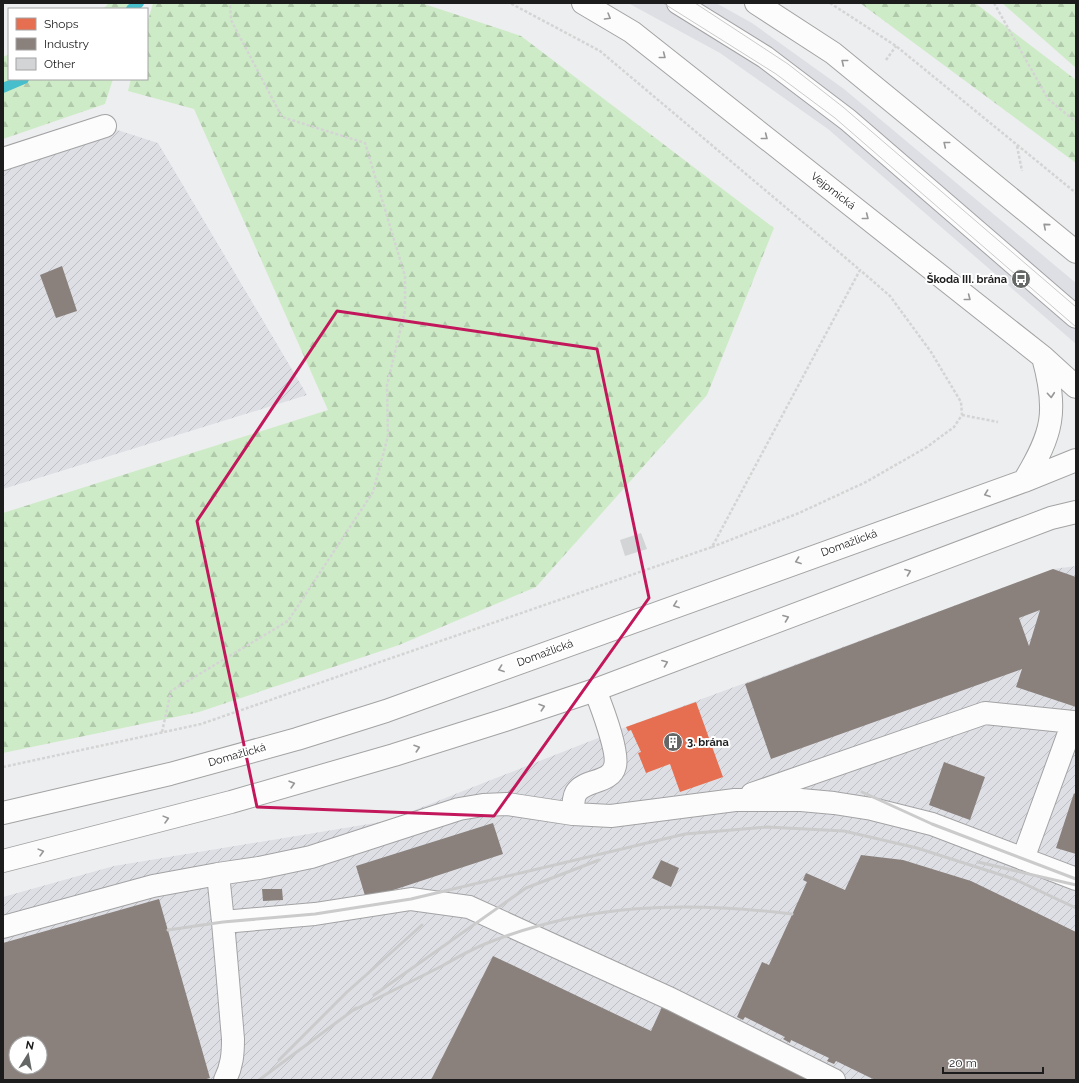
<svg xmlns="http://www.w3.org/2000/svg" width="1079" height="1083" font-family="Raleway,sans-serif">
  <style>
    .built { fill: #dddfe5 }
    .industrial { fill: url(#industrial-furrows); fill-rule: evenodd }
    .forest { fill: url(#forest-firs) }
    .shops { fill: #e76f51 }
    .industry { fill: #8a817c; fill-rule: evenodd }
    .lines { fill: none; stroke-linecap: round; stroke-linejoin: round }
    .stream { stroke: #47becb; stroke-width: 10 }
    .building { fill: #d3d4d5 }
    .minor-casing { stroke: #a3a3a4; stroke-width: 24 }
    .major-casing { stroke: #a3a3a4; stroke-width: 24 }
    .path { stroke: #d4d4d5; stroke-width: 2.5; stroke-dasharray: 3 2; stroke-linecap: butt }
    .minor { stroke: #fcfcfd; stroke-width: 22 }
    .major { stroke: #fcfcfd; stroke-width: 22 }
    .tram { stroke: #cbcbcc; stroke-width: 1 }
    .rail { stroke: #cbcbcc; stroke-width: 3 }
    .oneway { stroke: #979798 }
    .marked { fill: none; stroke: #c2185b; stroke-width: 3; stroke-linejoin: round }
    .labels { text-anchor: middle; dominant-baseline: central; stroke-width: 4; stroke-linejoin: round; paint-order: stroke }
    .street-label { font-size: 11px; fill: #1c1c1d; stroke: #fff }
    .poi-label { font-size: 11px; font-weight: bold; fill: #1c1c1d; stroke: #fff; text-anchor: end }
  </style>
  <defs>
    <pattern id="industrial-furrows" width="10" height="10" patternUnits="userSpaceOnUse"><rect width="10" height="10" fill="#dddfe5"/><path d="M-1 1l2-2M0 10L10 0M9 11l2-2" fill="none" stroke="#bdbfc4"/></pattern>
    <pattern id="forest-firs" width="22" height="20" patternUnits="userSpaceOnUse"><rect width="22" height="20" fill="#ceebc7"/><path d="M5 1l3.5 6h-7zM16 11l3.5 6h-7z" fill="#b0c9aa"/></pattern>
  </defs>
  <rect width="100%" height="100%" fill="#edeeef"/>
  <!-- built -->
  <path class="built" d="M628,3H716L752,23L844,89L1076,283V344L828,129L720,53Z"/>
  <!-- industrial -->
  <path class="industrial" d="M105,126L158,143L307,395L3,489V159Z
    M1076,566V1080H3V897L114,866L387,821L626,727L1053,569ZM16,1043H40V1067H16Z"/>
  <!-- forest -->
  <path class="forest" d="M109,3H137L135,9H103Z
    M153,3H421L521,36L774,228L707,395L536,587L399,645L199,712L3,753V513L328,410L194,109L128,91L131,79H147V24Z
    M860,3H975L1076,80V163Z
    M1002,3H1076V68Z
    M9,54V79H113L105,104L3,139V57Z"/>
  <!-- shops -->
  <path class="shops" d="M696,702L723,777L680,792L670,764L646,773L638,753L641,752L631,730L628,731L626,727Z"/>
  <!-- industry -->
  <path class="industry" d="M62,266L77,311L56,318L40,275Z
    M1053,569L1076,577V707L1016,687L1022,669L771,759L745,684ZM1040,610L1029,646L1019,618Z
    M944,762L985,777L970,820L929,805Z
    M1074,793L1076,795V854L1056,848Z
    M493,823L503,854L366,899L356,866Z
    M861,855L903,860L971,881L1076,932V1080H875L836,1061L834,1064L827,1061L829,1058L791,1040L790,1043L783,1039L785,1037L745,1017L743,1020L737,1017L762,962L769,965L807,882L803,880L806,873L845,890Z
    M661,860L679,868L671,887L652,878Z
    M262,889H282L283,900L263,901Z
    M159,899L210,1078L203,1080H3V943ZM16,1043H40V1067H16Z
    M493,956L651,1031L662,1007L814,1080H431Z"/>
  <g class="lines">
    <!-- stream -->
    <path class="stream" d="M131,9L139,3
      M3,88L24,79"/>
  </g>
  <!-- building -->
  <path class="building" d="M641,533L647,549L625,556L620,540Z"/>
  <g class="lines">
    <!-- minor casing -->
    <g class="minor-casing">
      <path id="minor" d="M678,3L765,57L848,120L1076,317
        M3,159L105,126
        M752,794L985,713L1073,722L1023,859
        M573,814C573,807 573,798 576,793C584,779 611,784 615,766C619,752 601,705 595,690
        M218,874L259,868L311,857L459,809L483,805L507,804L573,814L611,816L735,800H801L834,803L872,809L932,824L1076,879
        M3,927L153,886L218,874L223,922
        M225,1080C232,1066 233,1054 233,1039L223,922L315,914L411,899L469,907L671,999L834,1080"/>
    </g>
    <!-- major casing -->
    <g class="major-casing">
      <path id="major" d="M583,3L632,32L1043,357L1076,387
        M756,3L833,53L1076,252
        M1024,481C1053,433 1058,412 1043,357
        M3,813L170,774L297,739L386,711L1024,481L1076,460
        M3,861L231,802L394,755L505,720L595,690L1051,518L1076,512"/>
    </g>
    <!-- path -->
    <path class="path" d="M830,3L896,46L1076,193
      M994,3L1048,99L1076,122
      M886,60L896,46
      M1017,146L1022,171
      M962,415L998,422
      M712,547L799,513L866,482L927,447L954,427L962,415L961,402L931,352L890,296L860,270
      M162,732L171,691L288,621L373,492L388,436L387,385L405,311V276L365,143L282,117L231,20L230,3
      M3,767L201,724L712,547L860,270L600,51L510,3"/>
    <!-- minor -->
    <use href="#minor" class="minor"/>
    <!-- major -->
    <use href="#major" class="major"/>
    <!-- tram -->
    <path class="tram" d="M663,3L776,74L835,118L1076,327
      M695,3L788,64L843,107L1076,307"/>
    <!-- rail -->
    <path class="rail" d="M862,792L932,824L1076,879
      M978,862L1076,885
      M168,930L223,922L315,914L411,899L685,834L767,827L844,831L917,848L1014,879L1076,908
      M374,995L526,888L599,860
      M352,1011C382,996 412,981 442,966C456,958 470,950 485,944C586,903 686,901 792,914
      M279,1060L347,992L422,925
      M259,1080L356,1008"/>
  </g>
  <!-- one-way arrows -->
  <defs><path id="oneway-chevron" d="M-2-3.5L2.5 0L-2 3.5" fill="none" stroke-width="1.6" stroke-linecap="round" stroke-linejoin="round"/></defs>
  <g class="oneway">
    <use href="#oneway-chevron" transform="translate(608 17) rotate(30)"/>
    <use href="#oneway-chevron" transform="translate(663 56) rotate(38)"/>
    <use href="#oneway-chevron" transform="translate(844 62) rotate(-141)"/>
    <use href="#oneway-chevron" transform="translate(765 137) rotate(38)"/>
    <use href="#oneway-chevron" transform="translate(946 144) rotate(-141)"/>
    <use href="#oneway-chevron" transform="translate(866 217) rotate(38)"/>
    <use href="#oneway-chevron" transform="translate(1046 226) rotate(-139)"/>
    <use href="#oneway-chevron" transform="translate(968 298) rotate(38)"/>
    <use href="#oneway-chevron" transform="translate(1051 395) rotate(85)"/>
    <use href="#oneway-chevron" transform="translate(987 494) rotate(160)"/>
    <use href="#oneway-chevron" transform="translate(798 561) rotate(160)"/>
    <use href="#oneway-chevron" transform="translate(908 572) rotate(-21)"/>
    <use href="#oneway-chevron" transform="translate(676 605) rotate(160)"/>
    <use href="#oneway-chevron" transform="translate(786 618) rotate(-21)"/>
    <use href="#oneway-chevron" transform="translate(665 663) rotate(-21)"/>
    <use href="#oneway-chevron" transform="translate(501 669) rotate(160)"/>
    <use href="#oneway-chevron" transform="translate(542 707) rotate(-18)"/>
    <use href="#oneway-chevron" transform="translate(417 748) rotate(-18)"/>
    <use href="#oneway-chevron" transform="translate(292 784) rotate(-16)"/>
    <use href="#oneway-chevron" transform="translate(166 819) rotate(-15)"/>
    <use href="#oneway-chevron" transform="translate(41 852) rotate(-15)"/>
  </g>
  <!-- marked area -->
  <path class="marked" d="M337,311L597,349L649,598L494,816L257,807L197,521Z"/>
  <!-- icons -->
  <defs>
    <g id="bus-disc" transform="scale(1)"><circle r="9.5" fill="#656666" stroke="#fff"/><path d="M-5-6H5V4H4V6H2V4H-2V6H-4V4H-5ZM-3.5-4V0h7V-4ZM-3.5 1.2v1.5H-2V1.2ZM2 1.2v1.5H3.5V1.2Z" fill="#fff"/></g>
    <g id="building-disc" transform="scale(1)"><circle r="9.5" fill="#656666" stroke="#fff"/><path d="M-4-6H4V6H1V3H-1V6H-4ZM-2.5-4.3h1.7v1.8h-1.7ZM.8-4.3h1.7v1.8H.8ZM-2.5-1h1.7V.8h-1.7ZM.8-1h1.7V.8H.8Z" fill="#fff"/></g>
  </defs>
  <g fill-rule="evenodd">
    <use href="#bus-disc" x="1021" y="279"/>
    <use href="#building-disc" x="673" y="742"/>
  </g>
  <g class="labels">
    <!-- street labels -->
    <g class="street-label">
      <text transform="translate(833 191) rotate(38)">Vejprnická</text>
      <text transform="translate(849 543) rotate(-20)">Domažlická</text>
      <text transform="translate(545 653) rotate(-20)">Domažlická</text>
      <text transform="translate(237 755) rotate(-16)">Domažlická</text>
    </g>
    <!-- poi labels -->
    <g class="poi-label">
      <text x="1007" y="279">Škoda III. brána</text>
      <text x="687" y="742" text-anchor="start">3. brána</text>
    </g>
  </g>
  <!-- border -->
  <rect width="1079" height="1083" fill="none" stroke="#1c1c1d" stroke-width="8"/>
  <!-- legend -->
  <rect x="8" y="8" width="140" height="72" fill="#ffffff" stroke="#a4a4a5"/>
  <rect x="16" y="18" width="20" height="12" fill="#e76f51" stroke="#a4a4a5"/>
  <text x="44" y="28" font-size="12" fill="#1c1c1d">Shops</text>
  <rect x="16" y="38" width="20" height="12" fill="#8a817c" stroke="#a4a4a5"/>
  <text x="44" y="48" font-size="12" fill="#1c1c1d">Industry</text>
  <rect x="16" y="58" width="20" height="12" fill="#d3d4d5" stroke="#a4a4a5"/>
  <text x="44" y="68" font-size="12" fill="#1c1c1d">Other</text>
  <!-- north arrow -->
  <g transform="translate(28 1055) rotate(11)"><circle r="19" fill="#ffffff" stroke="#a4a4a5"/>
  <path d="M0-3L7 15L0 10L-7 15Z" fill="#656666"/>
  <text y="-6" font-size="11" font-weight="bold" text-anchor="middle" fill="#1c1c1d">N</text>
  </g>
  <!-- scale -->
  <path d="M943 1067v6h100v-6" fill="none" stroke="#1c1c1d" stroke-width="2"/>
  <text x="949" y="1067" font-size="12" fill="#1c1c1d" stroke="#ffffff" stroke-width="3" paint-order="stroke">20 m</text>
</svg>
